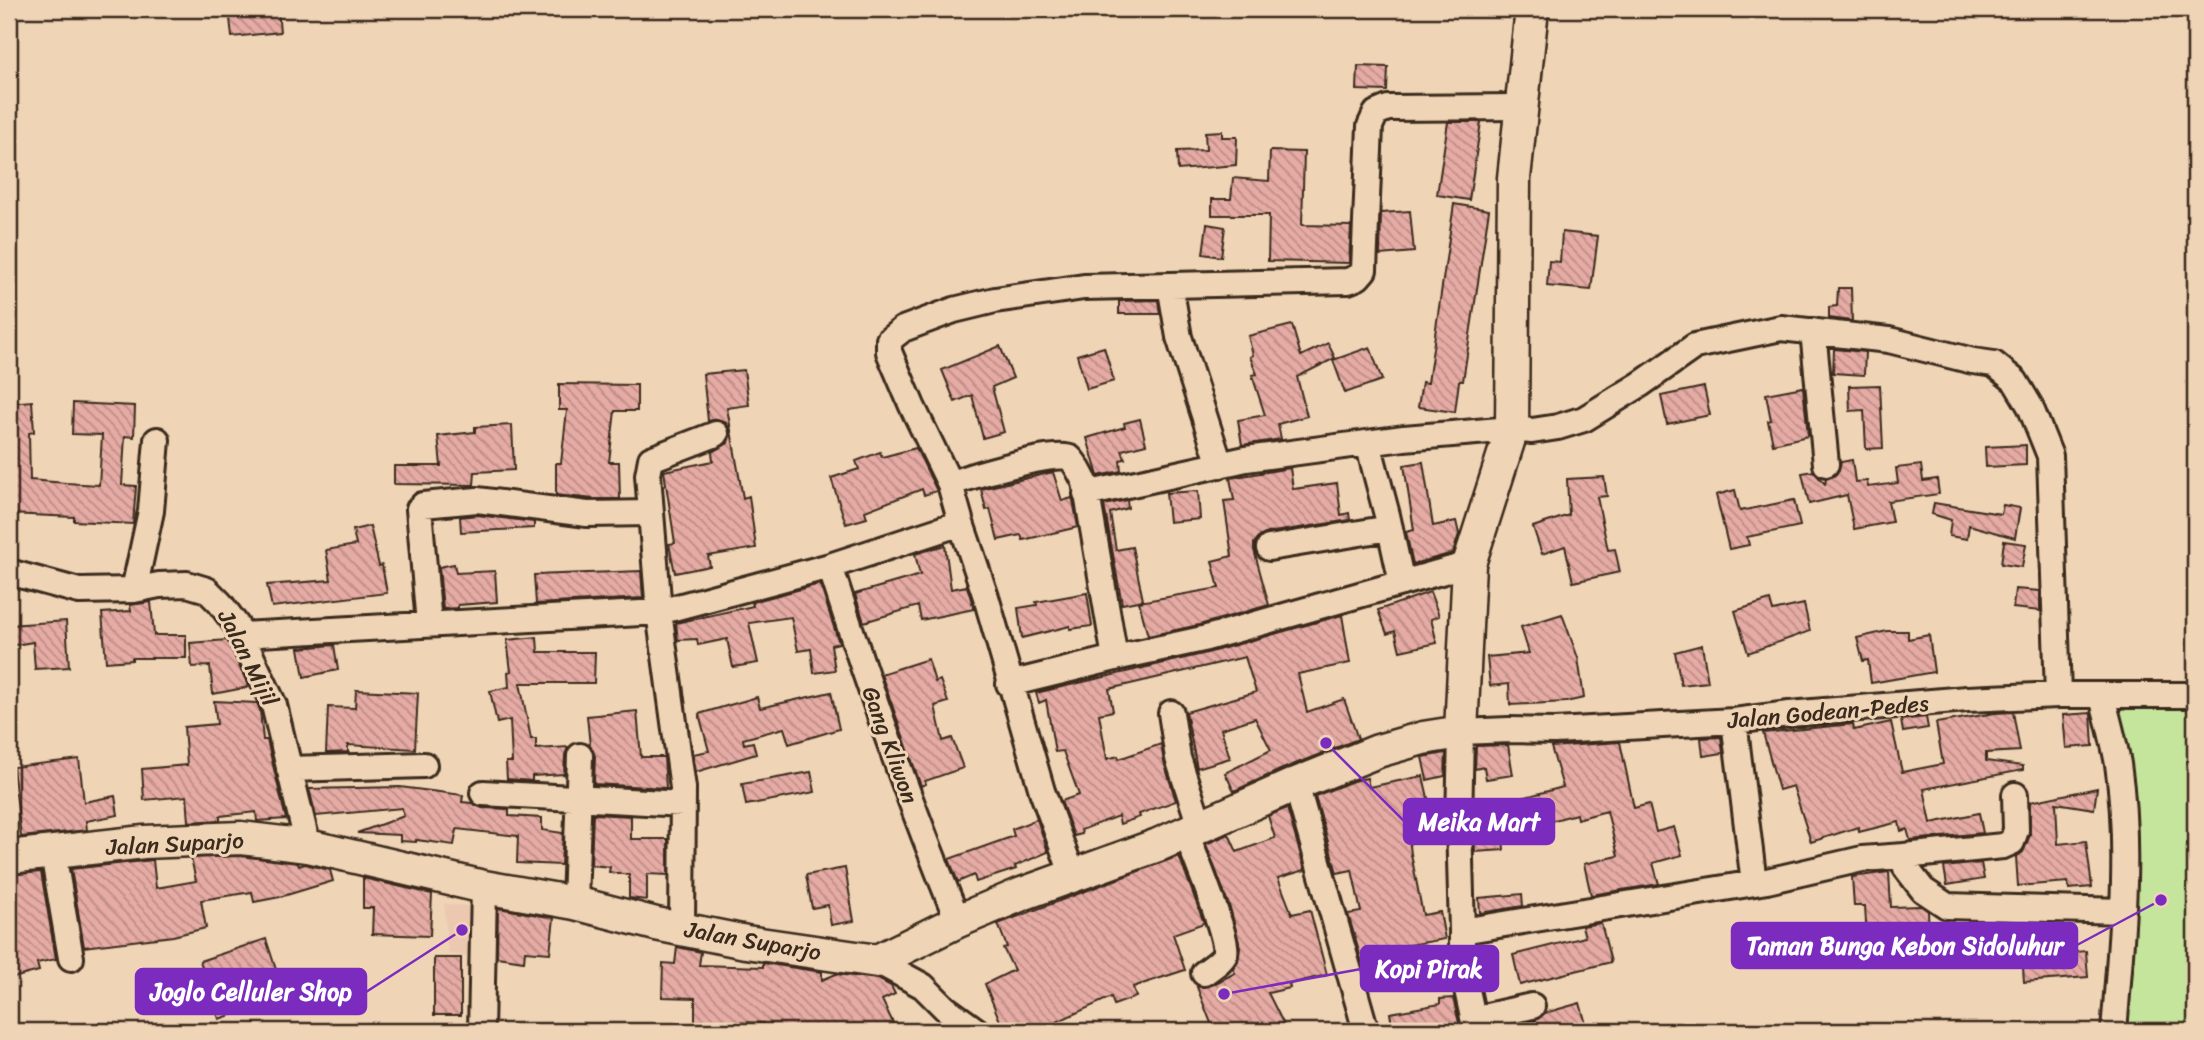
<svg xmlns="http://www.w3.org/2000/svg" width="2204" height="1040" font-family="Sriracha,sans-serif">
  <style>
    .built { fill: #ecc8b1 }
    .park { fill: #c5e59d; stroke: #80885e; stroke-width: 2 }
    .building { fill: url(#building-back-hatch); stroke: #3b2a1e; stroke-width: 2 }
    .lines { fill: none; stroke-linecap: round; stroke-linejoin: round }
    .minor-casing { stroke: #3b2a1e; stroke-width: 30 }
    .major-casing { stroke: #3b2a1e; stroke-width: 37 }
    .minor { stroke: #efd5b6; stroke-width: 24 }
    .major { stroke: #efd5b6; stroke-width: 32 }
    .labels { text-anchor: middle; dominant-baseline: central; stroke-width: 6; stroke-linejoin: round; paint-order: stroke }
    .street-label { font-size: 23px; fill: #3b2a1e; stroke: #efd5b6 }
    .leader { fill: none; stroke: #7b2cbf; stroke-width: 2.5 }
    .callout-dot { fill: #7b2cbf; stroke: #efd5b6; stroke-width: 2.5 }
    .callout { fill: #7b2cbf; stroke: #7b2cbf; stroke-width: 2.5 }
    .callout-label { font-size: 24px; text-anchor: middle; font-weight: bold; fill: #fff }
  </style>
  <defs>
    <pattern id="building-back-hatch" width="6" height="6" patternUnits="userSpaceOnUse" patternTransform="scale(1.75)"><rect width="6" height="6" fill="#e5aba4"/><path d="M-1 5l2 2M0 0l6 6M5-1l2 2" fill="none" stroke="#bb8b85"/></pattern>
  </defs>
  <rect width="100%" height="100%" fill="#efd5b6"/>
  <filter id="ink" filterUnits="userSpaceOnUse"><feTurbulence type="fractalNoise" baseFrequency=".0143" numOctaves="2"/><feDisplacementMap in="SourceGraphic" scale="14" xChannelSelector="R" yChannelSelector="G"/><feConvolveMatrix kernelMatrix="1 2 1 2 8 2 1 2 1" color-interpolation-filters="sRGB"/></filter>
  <g filter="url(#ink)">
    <!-- built -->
    <path class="built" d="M444,904L479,907L476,957L448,954Z"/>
    <!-- park -->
    <path class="park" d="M2109,689L2195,691V1031H2121L2132,768Z"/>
    <!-- building -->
    <path class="building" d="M229,9H278L280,32L232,37Z
      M1358,66L1388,67L1387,91L1357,90Z
      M1448,122H1481L1469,200L1437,195Z
      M1222,131V137H1237L1236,165L1178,170L1177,151L1206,150L1205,132Z
      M1270,151L1304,152L1302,225L1351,226L1349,263L1268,261L1269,215H1212V199H1231L1233,178L1269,181Z
      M1454,204L1489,210L1463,381H1459L1455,412L1418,407L1422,382L1428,383Z
      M1410,211L1414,252L1380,255L1381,213Z
      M1207,224L1225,227L1221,257L1203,254Z
      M1562,232L1598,236L1591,290L1547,286L1549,261L1560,262Z
      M1838,288H1851L1852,321L1829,318V307L1837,306Z
      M1158,300L1160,314H1119V301Z
      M1292,325L1301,356L1328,343L1335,358L1297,377L1307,416L1278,424L1281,439L1242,445L1238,420L1265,415L1252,375L1257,374L1250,357L1253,355L1248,336Z
      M1000,346L1013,378L992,387L1004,432L983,438L972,395L955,402L942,370Z
      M1104,347L1114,381L1087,389L1077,355Z
      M1370,347L1382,380L1345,393L1333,360Z
      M1834,349L1865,352L1864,375L1833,373Z
      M744,370L749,405L727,408L743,498L749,496L756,548L708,556L710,566L675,573L669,544L675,543L664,471L713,461L712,452L728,443L730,429L726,423L718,419L708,421L703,374Z
      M559,384L637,385V411H615L609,462H619L620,499H594L556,495V463H561L567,410H559Z
      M1880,385L1883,448L1866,449L1864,410L1850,411L1849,386Z
      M1704,387L1710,415L1667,424L1661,396Z
      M1803,387L1808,436L1773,444L1768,421L1771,420L1766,394Z
      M32,401L34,432L29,433L30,480L66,483L99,485L102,435L72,434L73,403L135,406L134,437L125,436L122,485L136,486L133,524L74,521V517L9,514V403Z
      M1140,419L1146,444L1122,450L1125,459L1120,460L1121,471L1098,476L1087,438L1125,427L1124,423Z
      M512,425L514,470L475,472L474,485L394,484V466H441L438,436L475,432V427Z
      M2026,445V465L1986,467L1985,447Z
      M916,448L937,491L924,495L922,489L865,511L867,518L846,524L831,478L859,469L856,461L880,452L882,457Z
      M1852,460L1855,482L1867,481L1868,487L1898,483L1896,468L1921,465L1923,481L1937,479L1939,494L1888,501L1892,522L1854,529L1847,495L1809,504L1802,473L1813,471L1825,484L1826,479L1834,476L1839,471L1841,462Z
      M1423,462L1433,526L1456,521L1459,534L1453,553L1413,564L1406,532L1414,530L1404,465Z
      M1290,468L1293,489L1337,483L1341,515L1349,513L1350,520L1267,533L1259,537L1254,543V550L1269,605L1199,625L1148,636L1139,602L1219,588L1212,561L1232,556L1224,501L1234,500L1230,478Z
      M1053,472L1062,501L1072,498L1073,500L1078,527L1023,540L1021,535L998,540L990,509L986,510L981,489Z
      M1604,477L1607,496L1597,497L1608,550L1615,549L1620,572L1573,582L1565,546L1542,554L1533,527L1569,515L1567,479Z
      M1735,490L1740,511L1794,500L1800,526L1747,537L1749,545L1729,549L1716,495Z
      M1198,491L1200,519L1169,522L1166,493Z
      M1127,500L1128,508L1110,513L1116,550L1132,547L1143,600L1122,604L1104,505Z
      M1934,503L2001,514L2003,505L2020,508L2015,538L1969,525L1967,539L1949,536L1951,520L1932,514Z
      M477,515L534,522V528L461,532L460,517Z
      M370,526L379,566L382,565L387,593L272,607L267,585L331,580L326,550L356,545L353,530Z
      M2004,541L2026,544L2022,567L2001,564Z
      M945,545L951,589L967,586L974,609L921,620L918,606L864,622L855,594L920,575L915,554Z
      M454,564L456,573L495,571L497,602L458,605V608L443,609L439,567Z
      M641,571L643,598L536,604L534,575Z
      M820,584L839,643L831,645L835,670L814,673L811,649L798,651L791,617L749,623L758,663L733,667L727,639L698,645L697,639L678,640L676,623L753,606L752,602Z
      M2015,589L2040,591V611L2013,608Z
      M1430,592L1439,616L1431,619L1437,643L1400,651L1395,631L1387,634L1378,610Z
      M1087,593L1092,626L1070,629V626L1022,638L1018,608L1037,605L1036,602Z
      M1770,600L1773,611L1804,604L1810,631L1748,653L1735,611Z
      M151,602L154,635H186V658H132V660L106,662L102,613L131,611L130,605Z
      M1562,614L1578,658L1584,698L1566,702L1510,705L1509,684L1490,686L1487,657L1529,653L1521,627Z
      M1342,615L1350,663L1298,674L1307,712L1344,699L1358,739L1280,770L1234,791L1225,773L1271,750L1255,718L1221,729L1230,758L1197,768L1186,712L1256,692L1245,657L1109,689L1113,711L1099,714L1107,759L1118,756L1119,759L1161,744L1164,762L1176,801L1139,814L1140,817L1120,824L1118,816L1081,830L1082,834L1074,836L1061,801L1079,795L1063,751L1055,752L1046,700L1039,703L1036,693L1207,653Z
      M66,621L69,667L35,669L33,642L9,646V625Z
      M1887,631H1908V639L1929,635L1934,672L1871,683L1868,660L1863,661L1857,638Z
      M537,637L538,652H595L594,683H520L531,739H536V749L568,747L565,755L564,774L532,776V781L507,779L506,762H512L510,720L497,723L490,691L509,687L508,672L511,671L507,640Z
      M227,640L249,687L213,694L210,666L192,667L190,643Z
      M334,645L338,670L304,677L299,648Z
      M1702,645L1708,682L1681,685L1675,652Z
      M928,659L935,682L940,680L948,702L935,706L943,741L952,738L963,768L925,781L926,784L921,786L881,674Z
      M356,690L418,693L415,749L348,745V752L326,753L328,707L355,708Z
      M831,692L839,729L789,744L784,728L743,739L744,744L753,742L756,754L696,772L693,754L709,751L699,714L757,697L760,708Z
      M214,701L257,703L260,710L263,740H267L286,819L257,821L256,812L220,816V820L189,822L187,796L144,800L142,769L187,765L184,727L217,724Z
      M637,711L641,757H664L666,788L594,784L595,756L590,746L587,716Z
      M2013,712L2020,751L1986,753V761L2023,766V770L1924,789L1931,823L1979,813L1983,833L1910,840L1907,829L1901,831L1899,822L1859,832L1858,827L1811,842L1793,786L1779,790L1763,733L1853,724L1854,730L1891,722L1902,772L1943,764L1936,723L1995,713Z
      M2091,713L2093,746L2066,748L2063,715Z
      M1926,717L1928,728L1903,732L1901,720Z
      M1721,737L1723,753L1703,756L1701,738Z
      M1620,742L1634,808L1649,804L1656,832L1674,827L1682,855L1653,863L1659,884L1591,895L1584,864L1618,856L1607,811L1577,819L1576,814L1515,831L1507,802L1563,787L1551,747Z
      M1508,745L1513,775L1486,779L1484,767L1475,769L1476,746Z
      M1446,753L1445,776L1427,780L1422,757Z
      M79,759L84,802L115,796L118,815L86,821L87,830L21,837L13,767Z
      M811,772L815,792L746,805L742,784Z
      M1423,776L1434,824L1408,829L1411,854L1423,915L1440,912L1445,939L1397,947L1398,956L1362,962L1348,914L1361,912L1352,870L1337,873L1315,796L1353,781L1367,778L1369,787Z
      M400,787L463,795L462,802L472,803L482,808L509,809V816L542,818V830L563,833L561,865L517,863L518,836L457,829L454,845L416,840V842L400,841V835L357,833L404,816L402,808L316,816L309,789Z
      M2097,788L2094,809L2056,803L2058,844L2086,841L2092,887L2069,889L2068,882L2018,886L2016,857L2023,852L2030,835V802Z
      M1287,808L1305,870L1278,878L1292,914L1310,910L1327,975L1289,984L1290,988L1268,993L1287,1031H1214L1197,987L1212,985L1235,973L1233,968L1238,961L1240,947L1231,911L1206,844L1229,834L1237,852L1275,838L1268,816Z
      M593,814L631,816V839H668V875L647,874V900L629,898V875L609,872L610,867L591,865Z
      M1037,819L1048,852L1015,866L1016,869L976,882L974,875L958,882L949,859L1014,836L1012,829Z
      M1502,825L1504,850L1475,852L1474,828Z
      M240,856L298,863L299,866L305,864L330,870L333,881L280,897L254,902L252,892L201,900L206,928L173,936L84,947L71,869L153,860L156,888L196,881L191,858Z
      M1179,856L1204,923L1173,934L1185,970L1133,987L1136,997L1114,1005L1111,997L1052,1024L1058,1031H1004L985,984L1014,970L1003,948L1007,947L998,924Z
      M1981,863L1984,879L1947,885L1944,867Z
      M845,868L854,921L831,925L828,905L812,908L806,875Z
      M41,872L56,959L37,963L39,971L9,979V875Z
      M1889,872L1891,907L1921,906L1928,911L1929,936L1867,940L1865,906H1854L1852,877Z
      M363,878L432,894L430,936L372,934L373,908H363Z
      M1522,894L1523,906L1480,913L1479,898Z
      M498,908L554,918L550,953L525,951L524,961L497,957Z
      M1601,923L1611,962L1520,985L1513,955L1585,937L1582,926Z
      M2020,923H2036L2040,955L2086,951L2088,977L2024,982Z
      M266,939L285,997L219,1019L200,961Z
      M677,947L701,952L699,965L763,967V963L822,972V980L836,974L878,979L891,986L895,994L882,1000L897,1031H763V1023L695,1021V998L662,997L663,963L675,964Z
      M434,958H461V1015H434Z
      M1453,998L1461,1031H1393L1390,1013L1440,1004V999Z
      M1580,1003L1588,1031H1490L1535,1021L1545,1013Z"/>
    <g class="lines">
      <!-- minor casing -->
      <g class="minor-casing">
        <path id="minor" d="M1170,285L1179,337L1220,465
          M1813,331L1826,464
          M1368,443L1387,515L1402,583
          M1086,494L1246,459L1404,438L1512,429L1532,431L1558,427L1584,419L1641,384L1695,346L1781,328L1889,340L1973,361L1994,364L2015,381L2030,406L2050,456L2058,695
          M961,523L986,597L1042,791L1073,876
          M1269,548L1390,528
          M1469,564L1203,639L1115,658L1085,482C1081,475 1076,463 1070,458C1057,450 967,477 950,484L912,406L889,352V340L903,329L954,310L995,300L1084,287L1348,281L1358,277L1364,270L1370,126L1376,113L1388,108L1521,107
          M830,566C868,686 910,804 958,921
          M9,572L79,591L134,590L159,585L187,584L207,590L220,603L237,626L274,705L308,846
          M134,590L151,511L157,440
          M429,624L419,509L423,505L477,500L587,514L651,513
          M241,635L659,612L830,566L961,523L950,484
          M1009,684L1115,658
          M2102,697C2108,719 2114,742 2118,764C2131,852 2121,943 2114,1031
          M1171,713L1178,758L1200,826
          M1734,721L1754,883
          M289,769L424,765
          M1296,784L1366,1031
          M483,793L683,804
          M1186,833C1192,849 1231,944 1225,954C1222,961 1211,968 1204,973
          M53,853L71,958
          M1904,856L2003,846L2012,842L2016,830L2015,795
          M575,903L580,756
          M682,929L683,788L659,612L648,475L651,459L716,434
          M1462,931L1459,823L1461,732L1509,730L1555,731L1734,721L1789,714L1967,699L2058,695H2195
          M877,961L923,986L945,1008L977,1031
          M1474,1019L1532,1006
          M481,1031L484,887
          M1476,1031L1462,967V931L1767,881L1862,859L1904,856L1906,868L1923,890L1947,906L2123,911"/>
      </g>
      <!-- major casing -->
      <g class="major-casing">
        <path id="major" d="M9,857L144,842L241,838L308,846L484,887L575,903L656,924L746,942L877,961L958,921L1022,894L1158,845L1296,784L1378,751L1423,738L1461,732L1469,564L1512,429L1514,178L1532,9"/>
      </g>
      <!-- minor -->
      <use href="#minor" class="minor"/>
      <!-- major -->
      <use href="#major" class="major"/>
    </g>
  </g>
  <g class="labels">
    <!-- street labels -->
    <g class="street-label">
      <text transform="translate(248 658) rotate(63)">Jalan Mijil</text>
      <text transform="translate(1828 712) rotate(-5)">Jalan Godean-Pedes</text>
      <text transform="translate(890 745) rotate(70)">Gang Kliwon</text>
      <text transform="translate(175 844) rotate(-3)">Jalan Suparjo</text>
      <text transform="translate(753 941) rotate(10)">Jalan Suparjo</text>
    </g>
  </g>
  <!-- callouts -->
  <path class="leader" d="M1326 743L1404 821M2161 900L2077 945M1224 994L1361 969M462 930L366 992"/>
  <g class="callout-dot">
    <circle cx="1326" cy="743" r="7"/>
    <circle cx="2161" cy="900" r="7"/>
    <circle cx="1224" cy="994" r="7"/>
    <circle cx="462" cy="930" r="7"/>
  </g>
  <g class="callout">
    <rect x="1404" y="799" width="150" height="45" rx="7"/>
    <rect x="1732" y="923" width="345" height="45" rx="7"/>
    <rect x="1361" y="946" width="137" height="45" rx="7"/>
    <rect x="136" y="969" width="230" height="45" rx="7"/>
  </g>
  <g class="callout-label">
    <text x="1479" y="830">Meika Mart</text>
    <text x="1905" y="954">Taman Bunga Kebon Sidoluhur</text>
    <text x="1429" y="977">Kopi Pirak</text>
    <text x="251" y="1000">Joglo Celluler Shop</text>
  </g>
  <!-- margin -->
  <rect width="2204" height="1040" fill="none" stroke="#efd5b6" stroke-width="35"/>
  <rect x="18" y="18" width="2169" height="1005" fill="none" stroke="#3b2a1e" stroke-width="2.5" filter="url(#ink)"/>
</svg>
